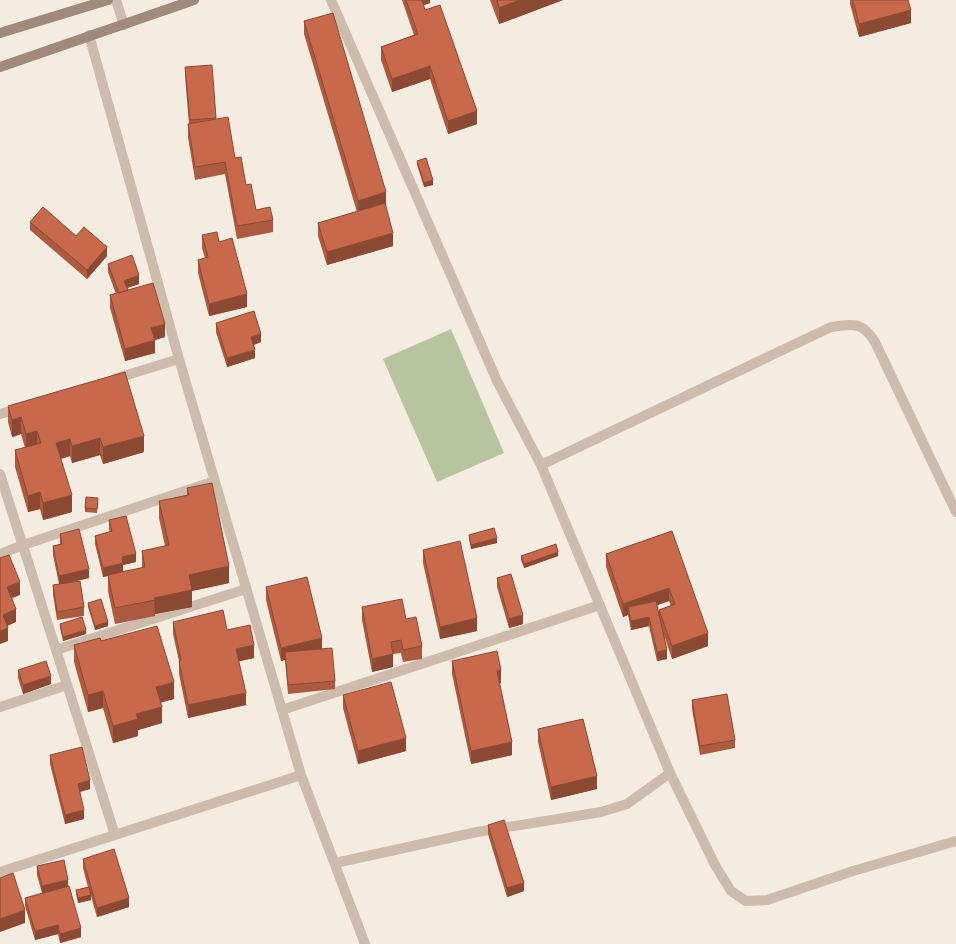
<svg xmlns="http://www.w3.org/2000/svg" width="956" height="944" font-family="'DejaVu Sans',sans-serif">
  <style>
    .green { fill: #b8c4a0 }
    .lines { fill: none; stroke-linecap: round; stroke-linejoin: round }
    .street { stroke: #cdbbac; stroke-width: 10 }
    .secondary { stroke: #a18a7d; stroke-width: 10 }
    .wall { fill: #ac5a40; fill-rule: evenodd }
    .shaded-wall { fill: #8c4a34 }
    .building { fill: #c8694b; stroke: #8c4a34 }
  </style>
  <rect width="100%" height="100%" fill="#f4ebe1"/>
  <!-- green -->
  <path class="green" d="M451,329L504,453L437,482L383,359Z"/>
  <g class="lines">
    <!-- street -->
    <path class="street" d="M116,0L124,25
      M331,0L497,381L541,465L670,773L627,804L601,812L477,832L335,863
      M89,35L179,359L301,775L365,944
      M114,379L179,359
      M0,414L21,408
      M541,465L831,327C854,324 862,321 875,342L956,512
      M0,474L115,835
      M0,554L23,545L215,481
      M56,650L246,589
      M0,707L67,685
      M282,710L600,605
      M670,773L715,865L731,891L746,901L767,900L853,871L956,841
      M0,872L301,775"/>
    <!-- secondary -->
    <path class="secondary" d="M0,33L108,0
      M0,67L194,0"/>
  </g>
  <!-- wall -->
  <path class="wall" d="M402,0H430V3L423,5L425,10L477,124L448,134L430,79L392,92L381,60V47L414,35Z
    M490,0H563L499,24Z
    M850,0H908L911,23L859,37L850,4Z
    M304,21L386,205L385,206L393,246L327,265L318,236V223L357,212L304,34Z
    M185,67L216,119L235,158L256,210L273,220V232L237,239L225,174L195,180L188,137V124H189L185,76Z
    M417,161L433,185L424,187L417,165Z
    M30,222L76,236L107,256L87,279L30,230Z
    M202,235L219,242L247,307L209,316L198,273V260L205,258L202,248Z
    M108,264L139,284L127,288L128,290L165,337L155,340V353L125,361L110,308V295L116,294L108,272Z
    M216,323L261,342L253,345L255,358L227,367L216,332Z
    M8,406L144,452L103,464L100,455L72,463L70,456L61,459L72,512L43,520L40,509L28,512L15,467V450L25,448L21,434L12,437L8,422Z
    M187,488L229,583L192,591V607L155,614V616L115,624L108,591V576L103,577L95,544V536L110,532L109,529V520L136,562L123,565V571L142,568V551L165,546L159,518V501L187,495Z
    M98,503L97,513L85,512V508Z
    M672,531L708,646L672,659L664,635L667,659L657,661L649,626L631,630L628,615L623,617L606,567V554ZM669,601L671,606L659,610V615L657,605Z
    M60,534L89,578L72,582L84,607V616L57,620L53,594V585L59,584L53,555V546L60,544Z
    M469,535L497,543L471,549L469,539Z
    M423,550L477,631L440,639L423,563Z
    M521,556H558L524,568L521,560Z
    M497,578L523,624L509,628L497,587Z
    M266,587L322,649L335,681V689L288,694L285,660L281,661L266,600Z
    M88,603L108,626L95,630L88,607Z
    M362,607L406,619L422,646V659L403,662L401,653L393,654V667L372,672L362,620Z
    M173,622L227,630L254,658L239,661L246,705L188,718L179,674V661L173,634Z
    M60,624L86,634L63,641L60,628Z
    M101,641L174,699L160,702L162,723L138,730V736L113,743L103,708L88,712L74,662V645Z
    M452,661L501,683H499L512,755L471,764L452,674Z
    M18,670L51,684L23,694L18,678Z
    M343,695L406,751L358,764L343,708Z
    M692,700L735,740V748L700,755L692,709Z
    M538,729L597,789L551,800L538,742Z
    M50,755L90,789L80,792L84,819L65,824L50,764Z
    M488,825L524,891L507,897L488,834Z
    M83,859L129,907L97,917L91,896V900L78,903L76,894V890L88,887L83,868Z
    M37,866L68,886L81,937L60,943L58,934L35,940L25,906V898L42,893L37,875Z"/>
  <!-- shaded-wall -->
  <path class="shaded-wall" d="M419,0H430V3L419,7Z
    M520,0H563L499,24V8Z
    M911,10V23L859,37V24Z
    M430,66V79L392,92V79Z
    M477,111V124L448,134V121Z
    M433,180V185L424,187V183Z
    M386,192V205L358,214V201Z
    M393,233V246L327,265V252Z
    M107,247V256L87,279V270Z
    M139,275V284L124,289V281Z
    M247,294V307L209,316V304Z
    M165,324V337L151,341V328Z
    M261,334V342L251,346V337Z
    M155,340V353L125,361V349Z
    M255,350V358L227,367V358Z
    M21,417V434L12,437V420Z
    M37,431V447L26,451V434Z
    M144,436V452L103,464V447Z
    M100,438V455L72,463V446Z
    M70,439V456L56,460V443Z
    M40,492V509L28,512V496Z
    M72,495V512L43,520V503Z
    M497,538V543L471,549V545Z
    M558,552V556L524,568V564Z
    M136,554V562L123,565V572L103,577V568L122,557Z
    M229,566V583L192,591V607L155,614L154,598L189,575Z
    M89,569V578L59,585V576Z
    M20,582V595L7,600V587Z
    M669,588V601L630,615L628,607V615L623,617V604Z
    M16,609V622L3,628V615Z
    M523,615V624L509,628V619Z
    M649,617V626L631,630V621Z
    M477,618V631L440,639V627Z
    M108,622V626L95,630V626Z
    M8,628V641L0,644V631Z
    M86,630V634L63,641V637Z
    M708,633V646L672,659V646Z
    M322,638V650L285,652V660L281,661V648Z
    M254,645V658L236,662V649Z
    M667,650V659L657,661V652Z
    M393,654V667L372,672V659Z
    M501,670V683L497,684V671Z
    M51,676V684L23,694V685Z
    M174,682V699L156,704V687Z
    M103,691V708L88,712V695Z
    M246,693V705L188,718V705Z
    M162,707V723L138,730V736L113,743V726L136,714Z
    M406,738V751L358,764V751Z
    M512,742V755L471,764V751Z
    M597,776V789L551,800V787Z
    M90,780V789L78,792V784Z
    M84,810V819L65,824V815Z
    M68,880V888L42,894V886Z
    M524,883V891L507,897V888Z
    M91,895V900L78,903V898Z
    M129,898V907L97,917V908Z
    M25,910V923L0,932V919Z
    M58,925V934L35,940V931Z
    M81,928V937L60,943V934Z"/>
  <!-- building -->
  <path class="building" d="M406,0H422L425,10L440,5L477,111L448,121L430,66L392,79L381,47L418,34Z
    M497,0H520L499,8Z
    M853,0H908L911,10L859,24Z
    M333,13L386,192L358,201L304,21Z
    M212,65L216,118L190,120L185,67Z
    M228,117L235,158L241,157L246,185L251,184L256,210L270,207L273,220L237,226L225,162L195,167L188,124Z
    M426,158L433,180L424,183L417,161Z
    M385,203L393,233L327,252L318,223Z
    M43,207L76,236L84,227L107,247L87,270L30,222Z
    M217,232L219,242L232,238L247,294L209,304L198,260L208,257L202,235Z
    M132,255L139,275L124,281L128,290L119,293L108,264Z
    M153,283L165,324L151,328L155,340L125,349L110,295Z
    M254,311L261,334L251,337L255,350L227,358L216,323Z
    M125,372L144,436L103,447L100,438L72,446L70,439L56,443L72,495L43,503L40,492L28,496L15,450L41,443L37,431L26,434L21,417L12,420L8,406Z
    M212,483L229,566L189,575L192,590L154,598L155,600L115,608L108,575L145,567L142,551L169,545L159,501L189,495L187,488Z
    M86,497L98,498L97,509L85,508Z
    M126,516L136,554L122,557L123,563L103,568L95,536L112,531L109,520Z
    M494,528L497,538L471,545L469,535Z
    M79,529L89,569L59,576L53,546L62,544L60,534Z
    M672,531L708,633L672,646L659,610L675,604L669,588L623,604L606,554Z
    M460,541L477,618L440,627L423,550Z
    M556,544L558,552L524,564L521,556Z
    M9,555L20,582L7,587L16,609L3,615L8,628L0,631V558Z
    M511,574L523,615L509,619L497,578Z
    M307,577L322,638L281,648L266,587Z
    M80,581L84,607L57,612L53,585Z
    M101,599L108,622L95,626L88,603Z
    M402,599L406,619L416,617L422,646L403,650L401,640L391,642L393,654L372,659L362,607Z
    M656,601L667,650L657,652L649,617L631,621L628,607Z
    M223,610L227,630L250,625L254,645L236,649L246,693L188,705L179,661L181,660L173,622Z
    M82,617L86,630L63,637L60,624Z
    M157,626L174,682L156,687L162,707L136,714L138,719L113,726L103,691L88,695L74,645L100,638L101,641Z
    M332,648L335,681L288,685L285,652Z
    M497,651L501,670L497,671L512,742L471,751L452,661Z
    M46,661L51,676L23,685L18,670Z
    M391,682L406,738L358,751L343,695Z
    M727,694L735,740L700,746L692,700Z
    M583,719L597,776L551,787L538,729Z
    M82,747L90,780L78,784L84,810L65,815L50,755Z
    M504,820L524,883L507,888L488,825Z
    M114,849L129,898L97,908L83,859Z
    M64,860L68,880L42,886L37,866Z
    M13,873L25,910L0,919V878Z
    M69,886L81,928L60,934L58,925L35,931L25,898Z
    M89,887L91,895L78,898L76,890Z"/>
</svg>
